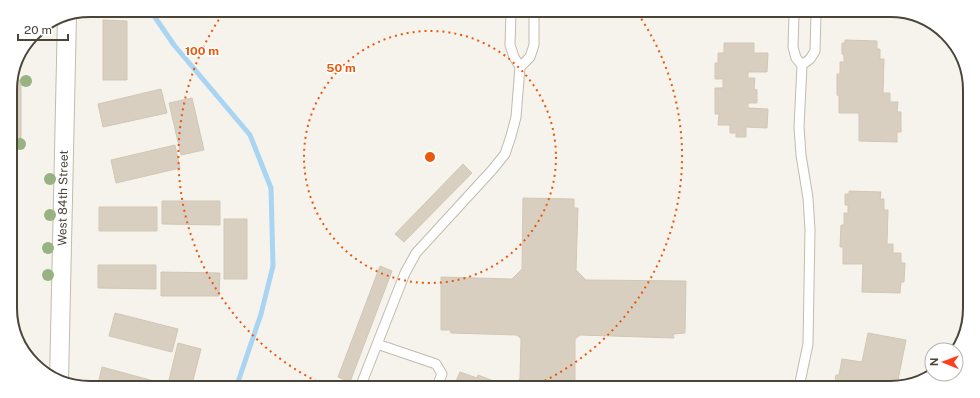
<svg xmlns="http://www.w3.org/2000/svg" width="980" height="398" font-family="'Public Sans',sans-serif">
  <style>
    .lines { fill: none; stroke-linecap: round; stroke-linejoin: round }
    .stream { stroke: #a9d4f2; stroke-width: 5 }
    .building { fill: #d8cfc1; stroke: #d3c7b4 }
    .service-casing { stroke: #c2bbae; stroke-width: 11 }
    .minor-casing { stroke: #c2bbae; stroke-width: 20 }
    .service { stroke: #fff; stroke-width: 9 }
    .minor { stroke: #fff; stroke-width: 18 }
    .tree { fill: #97b381 }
    .ring { fill: none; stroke: #e8590c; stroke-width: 2; stroke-dasharray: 2 4 }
    .labels { text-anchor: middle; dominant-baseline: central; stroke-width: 3; stroke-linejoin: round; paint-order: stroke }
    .street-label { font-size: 12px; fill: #4b4439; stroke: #fff }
    .rim { fill: none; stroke: #4b4439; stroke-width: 2 }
    .centre { fill: #e8590c; stroke: #fff; stroke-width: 2 }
    .ring-label { font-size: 12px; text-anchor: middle; font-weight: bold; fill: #e8590c; stroke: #fff; stroke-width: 3; stroke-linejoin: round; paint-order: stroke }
  </style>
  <rect width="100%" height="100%" fill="#f6f3ec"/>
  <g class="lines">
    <!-- stream -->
    <path class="stream" d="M150,10L174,45L250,135L271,188L273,266L261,314L237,385"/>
  </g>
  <!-- building -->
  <path class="building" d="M103,20L127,21V80H103Z
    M845,40L877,41V49H880V59H884L883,93H890V102H898L897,112H901V132H897V142L859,141V113H839V96L837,95V74H840V62H844V55L842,54V43H845Z
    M724,43H754V53H768L767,72H748V78H755L754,89L757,90V103H748V108L768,109L767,128L746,127V137H736V133H730V125H718L719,114H715V88H723V79H715V63H718V53H724Z
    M11,80H21V139H10V84Z
    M161,89L167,113L103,127L98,104Z
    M192,98L204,150L181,155L169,103Z
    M175,145L180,168L116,183L111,160Z
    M463,164L472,173L404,242L395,234Z
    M849,191L881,192L880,199H884V210H888L887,244H893V253H901V263H905L904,282H901L900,293L862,292L863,264H843V247H840L841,225H844V213H848V205H845V194H849Z
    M523,198L574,199V208H578L576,270L586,280L686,281L685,333L673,334L674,338L580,335L575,339V386H512L520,379L521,339L517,335L451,333L450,330H441V277L512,279L522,269Z
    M162,201H220V225L162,224Z
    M99,207H157V231H99Z
    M224,219H247V279H224Z
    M98,265H156V289L98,288Z
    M380,266L392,271L350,382L338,377Z
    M161,272L220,273L219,296H161Z
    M115,313L178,329L172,352L109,336Z
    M868,333L906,340L898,380L890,379L888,388L874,385L873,388H834L836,375H839L842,359L862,362Z
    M178,343L201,349L192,384H168Z
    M102,367L165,384H98Z
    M460,372L477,378L478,375L507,386H451L453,380L456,381Z"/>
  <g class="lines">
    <!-- service casing -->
    <g class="service-casing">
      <path id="service" d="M794,14L793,47L796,58L802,65L810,59L815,51L816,14
        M520,67L530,57L534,45V12
        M377,344L436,364L442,374L437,386
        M361,385L405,273L416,253L493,169L505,154L511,136L516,117L520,67L514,57L510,45L511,12
        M799,387L808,344L810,229L808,198L801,155L799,127L802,65"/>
    </g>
    <!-- minor casing -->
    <g class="minor-casing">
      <path id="minor" d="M59,381L67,15"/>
    </g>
    <!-- service -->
    <use href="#service" class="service"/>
    <!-- minor -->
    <use href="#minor" class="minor"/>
  </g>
  <!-- trees -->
  <g class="tree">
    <circle cx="26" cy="81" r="6"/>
    <circle cx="20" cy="144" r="6"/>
    <circle cx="50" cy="179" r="6"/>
    <circle cx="50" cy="215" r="6"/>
    <circle cx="48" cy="248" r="6"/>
    <circle cx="48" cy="275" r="6"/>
  </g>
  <!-- distance rings -->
  <g class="ring">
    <circle cx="430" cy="157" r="126"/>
    <path d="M322 384A252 252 0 0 1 224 12M638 14A252 252 0 0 1 536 385"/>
  </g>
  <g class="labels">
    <!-- street labels -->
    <g class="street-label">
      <text transform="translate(63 198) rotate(-89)">West 84th Street</text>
    </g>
  </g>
  <!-- crop -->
  <path d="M0 0H980V398H0ZM90 17H890A73 73 0 0 1 963 90V308A73 73 0 0 1 890 381H90A73 73 0 0 1 17 308V90A73 73 0 0 1 90 17Z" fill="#fff" fill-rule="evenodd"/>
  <path class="rim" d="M90 17H890A73 73 0 0 1 963 90V308A73 73 0 0 1 890 381H90A73 73 0 0 1 17 308V90A73 73 0 0 1 90 17Z"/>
  <circle cx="430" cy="157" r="6" class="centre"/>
  <g class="ring-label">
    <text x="202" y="55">100 m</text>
    <text x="341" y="72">50 m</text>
  </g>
  <!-- north arrow -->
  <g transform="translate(944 362) rotate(271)"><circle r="19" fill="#ffffff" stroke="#b7b4b0"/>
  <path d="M0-3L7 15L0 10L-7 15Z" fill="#fc3f1d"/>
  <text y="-6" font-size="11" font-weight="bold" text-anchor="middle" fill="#4b4439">N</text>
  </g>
  <!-- scale -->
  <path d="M18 34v6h50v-6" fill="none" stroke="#4b4439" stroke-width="2"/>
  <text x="24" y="34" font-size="12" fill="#4b4439" stroke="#ffffff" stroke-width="3" paint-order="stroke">20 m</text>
</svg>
